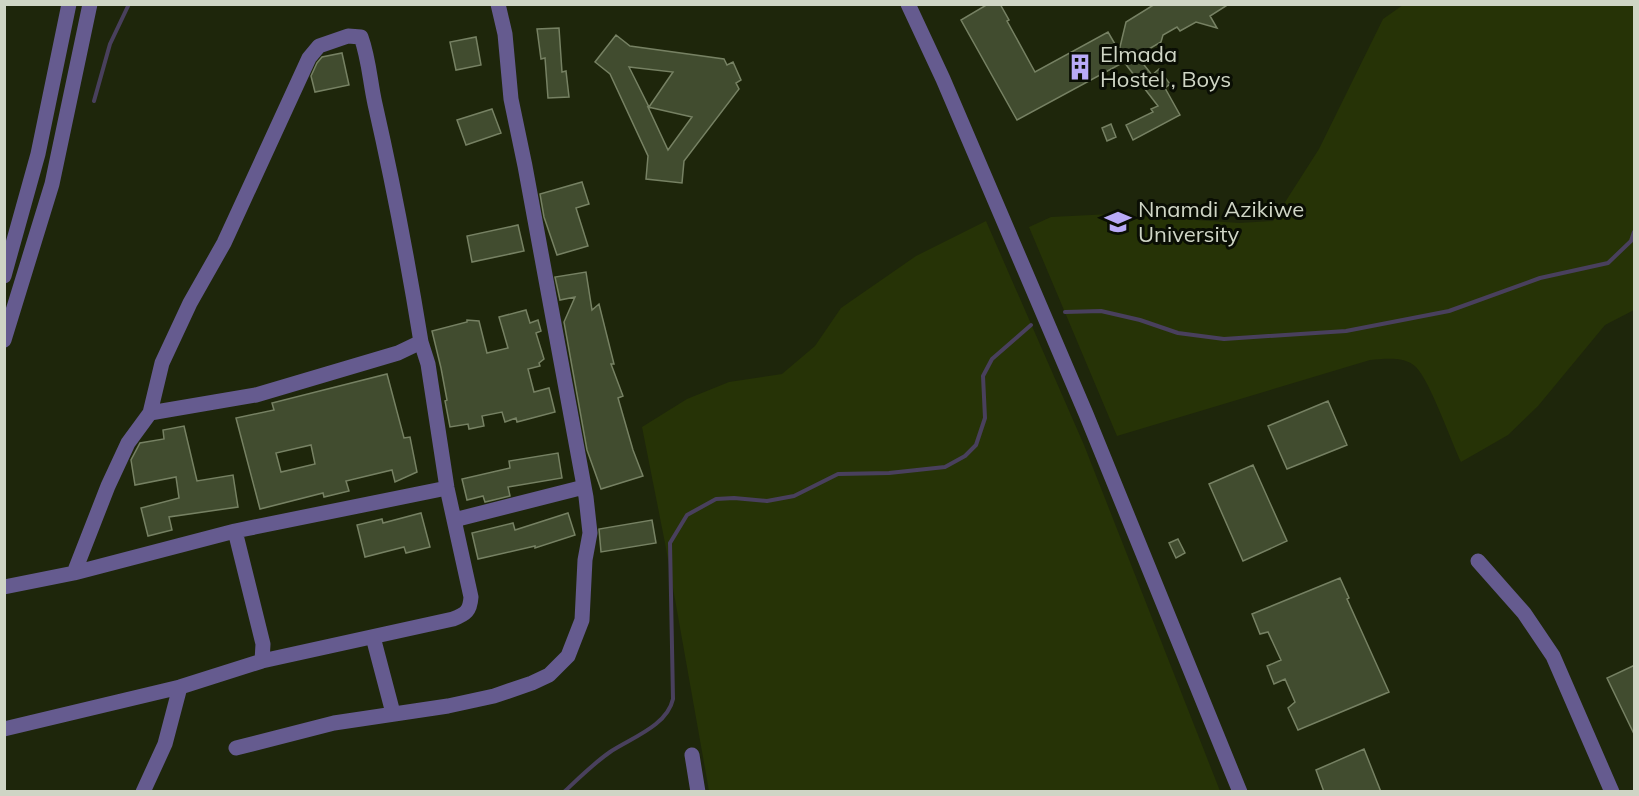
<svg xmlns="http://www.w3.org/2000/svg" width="1639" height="796" font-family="Mulish,sans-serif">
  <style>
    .green { fill: #263306 }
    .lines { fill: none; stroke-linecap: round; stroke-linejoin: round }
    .stream { stroke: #49405d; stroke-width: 4 }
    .building { fill: #414c2f; stroke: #768163; stroke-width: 1.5; fill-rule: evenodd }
    .minor { stroke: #655b8f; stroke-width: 15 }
    .labels { text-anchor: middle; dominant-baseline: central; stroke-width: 6; stroke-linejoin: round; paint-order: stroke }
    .poi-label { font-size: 22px; fill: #cfd5c5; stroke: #0a0e04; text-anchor: start }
  </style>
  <rect width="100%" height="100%" fill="#1e260b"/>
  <!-- green -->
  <path class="green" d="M1403,5H1634V310L1605,325L1538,406L1508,435L1461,462C1451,441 1430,381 1416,367C1404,356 1385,359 1370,360L1117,436L1029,227L1051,217L1111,214L1239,223L1273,221L1319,149L1383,19Z
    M986,221L1084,445L1220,791H709L665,543L642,427L687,399L729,382L782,374L815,346L841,308L916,256Z"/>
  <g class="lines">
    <!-- stream -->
    <path class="stream" d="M94,101L110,44L129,4
      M1065,312L1101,311L1140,320L1178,333L1224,339L1346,331L1449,311L1540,278L1608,263L1631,241L1634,232
      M564,792C579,778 594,763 610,752C631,738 667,726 673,699L670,543L687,515L716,499L734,498L767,501L794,496L838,474L889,473L945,467L965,456L976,445L985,418L983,376L992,359L1031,325"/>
  </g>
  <!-- building -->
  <path class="building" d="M988,4H1000L1009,20L1007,21L1035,72L1108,32L1119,51L1126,22L1155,4H1229L1210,16L1217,28L1196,22L1180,31L1177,27L1163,35L1161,42L1137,56L1152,75L1159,69L1170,84L1165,88L1180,115L1133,140L1126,125L1153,112L1151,109L1158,106L1124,62L1017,120L961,20Z
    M559,28L562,72L566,71L569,97L548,98L545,58L541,59L537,29Z
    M616,35L630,46L724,59L727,65L733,62L741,80L736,83L739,89L684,161L682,183L646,179L648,156L610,74L595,62ZM629,67L673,72L649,107ZM648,107L692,117L668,150Z
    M476,37L481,65L456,70L450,42Z
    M342,53L349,85L315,92L311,76L317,63L322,57Z
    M492,109L501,133L466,145L457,120Z
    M1111,124L1116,137L1107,141L1102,128Z
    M582,182L589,204L576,208L588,246L557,255L544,217L540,194Z
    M518,225L524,251L472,262L467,236Z
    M586,272L592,310L599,304L614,364H611L623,396L618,398L633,450L643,476L601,489L587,450L564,322L575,297L560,300L555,277Z
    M526,310L530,323L538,320L541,331L536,333L544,359L539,363L540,366L528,369L534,392L549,388L555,412L517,422L516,418L505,422L502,412L482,416L484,426L469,429L468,424L450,427L445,401L447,400L441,368L432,331L467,322V320L479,321L487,353L508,348L499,317Z
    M387,374L404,438L410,437L417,472L395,482L392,470L346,481L349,491L324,497L323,493L260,509L236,418L274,410L272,403ZM311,445L315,464L281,472L276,453Z
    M1328,401L1347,445L1287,469L1268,426Z
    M184,426L197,481L233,475L238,507L169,517L172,530L148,536L141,508L179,498L176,477L135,485L131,460L140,443L164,439L163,430Z
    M558,453L562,478L508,487L510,496L485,502L483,496L467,500L462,479L510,468L509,461Z
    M1253,465L1287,541L1243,561L1209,484Z
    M421,513L430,547L406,553L404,547L365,557L357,525L382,519L383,523Z
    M568,513L575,535L535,548V546L478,559L472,533L513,523L515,530Z
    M652,520L656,543L601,552L599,529Z
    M1178,539L1185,553L1176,558L1169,543Z
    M1340,578L1349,598L1347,599L1389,692L1298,730L1288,708L1295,702L1285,679L1274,684L1267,666L1281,660L1268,632L1260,634L1252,614Z
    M1635,665V736L1607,678Z
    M1364,749L1381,792H1324L1316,770Z"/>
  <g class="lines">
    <!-- minor -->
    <path class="minor" d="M908,4L943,79L1086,414L1240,792
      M4,276L38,154L69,4
      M4,340L52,184L90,4
      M150,413L256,395L398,353L421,342
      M454,520L584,487
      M235,531L263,644L262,661
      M1478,561L1524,613L1553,656L1612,792
      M4,587L74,573L235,531L447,488
      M373,637L393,713
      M4,729L180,687L262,661L453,619C466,614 470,611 471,597L447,488L428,364L421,342C408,262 393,183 375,104C370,82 369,59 361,37L348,36L319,46L309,58L224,243L190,303L162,363L150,413L128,443L108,486L74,573
      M236,748L334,723L448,706L494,696L532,683L549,675L568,656L582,620L585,560L590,533L586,497L525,166L511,99L505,34L498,4
      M692,755L698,792
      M143,792L165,744L180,687"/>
  </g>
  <!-- icons -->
  <defs>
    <g id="building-bare" transform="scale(2.07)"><path d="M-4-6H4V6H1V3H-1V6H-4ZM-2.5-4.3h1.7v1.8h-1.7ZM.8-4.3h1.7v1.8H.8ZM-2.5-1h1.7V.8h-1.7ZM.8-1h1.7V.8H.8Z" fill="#b9abf7" stroke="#0a0e04" stroke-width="2.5" paint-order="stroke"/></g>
    <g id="university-bare" transform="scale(2.07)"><path d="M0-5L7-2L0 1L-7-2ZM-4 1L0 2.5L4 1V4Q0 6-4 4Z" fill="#b9abf7" stroke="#0a0e04" stroke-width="2.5" paint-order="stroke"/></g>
  </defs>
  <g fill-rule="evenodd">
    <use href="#building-bare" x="1080" y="67"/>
    <use href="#university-bare" x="1118" y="222"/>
  </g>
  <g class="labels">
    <!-- poi labels -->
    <g class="poi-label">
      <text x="1100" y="54">Elmada<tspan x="1100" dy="25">Hostel , Boys</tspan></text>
      <text x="1138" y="209">Nnamdi Azikiwe<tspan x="1138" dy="25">University</tspan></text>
    </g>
  </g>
  <!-- border -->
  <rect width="1639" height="796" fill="none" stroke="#cfd5c5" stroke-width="12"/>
</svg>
